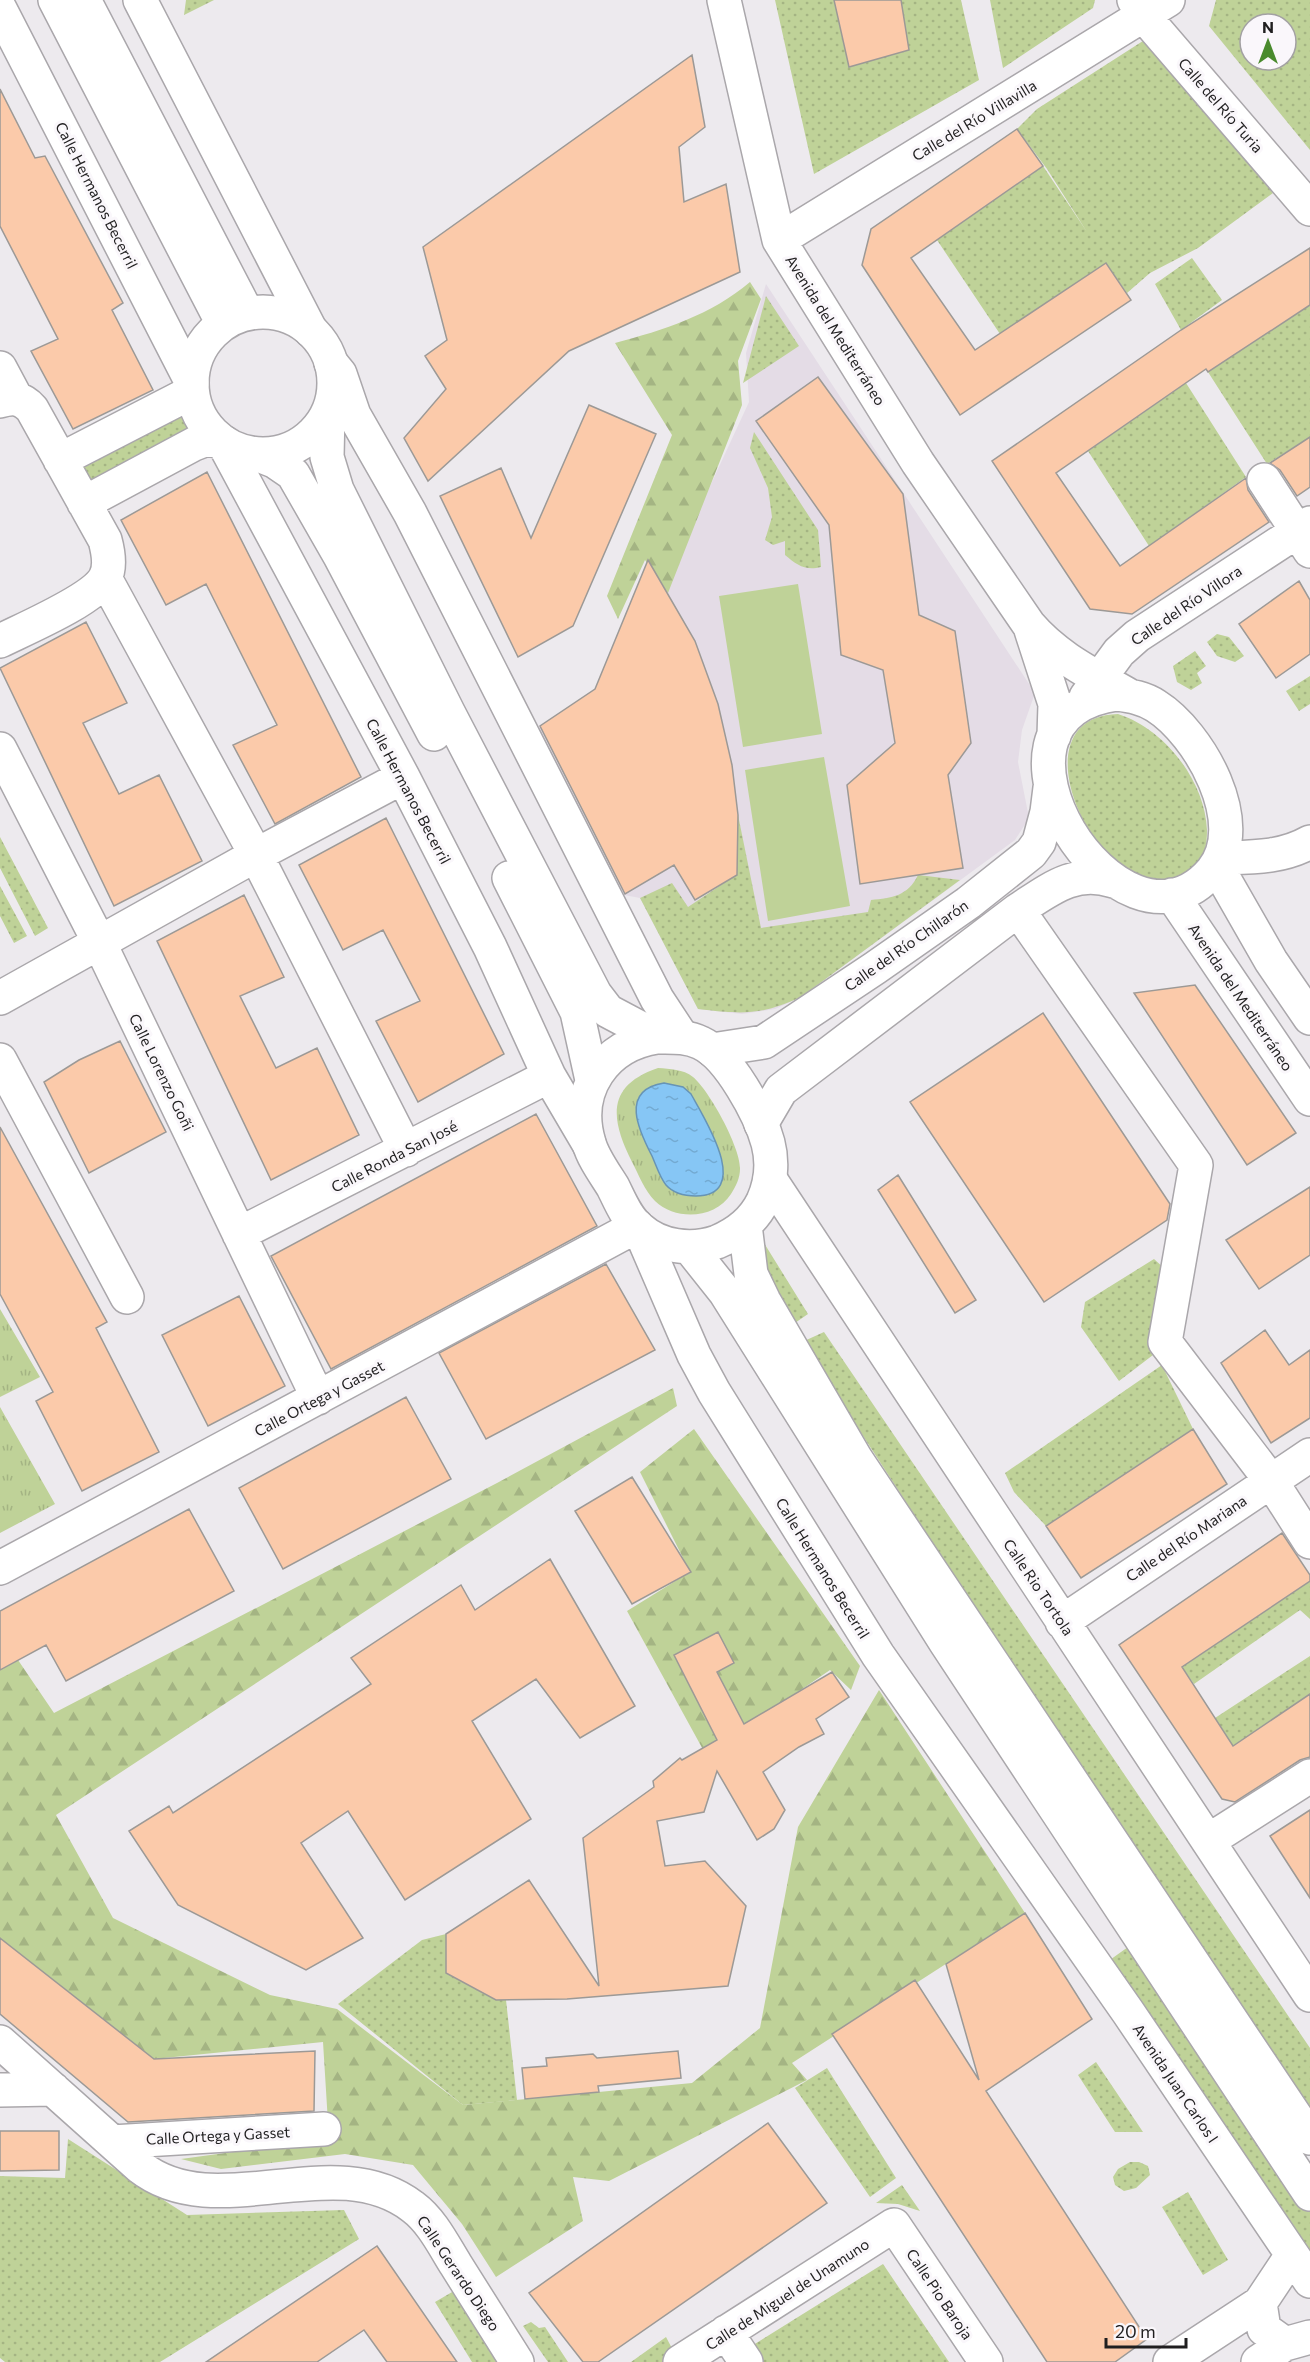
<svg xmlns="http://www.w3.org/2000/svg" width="1310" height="2362" font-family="Commissioner,sans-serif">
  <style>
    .built { fill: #e4dce6 }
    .grass { fill: url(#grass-tufts) }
    .forest { fill: url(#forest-firs) }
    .park { fill: url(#park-dots); fill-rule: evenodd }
    .pitch { fill: #bfd298 }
    .water { fill: url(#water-ripples); stroke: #6794b5; stroke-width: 1.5 }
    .building { fill: #fbcaaa; stroke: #9c9996; stroke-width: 1.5 }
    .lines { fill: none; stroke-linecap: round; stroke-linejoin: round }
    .minor-casing { stroke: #aaa7ab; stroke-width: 36 }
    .major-casing { stroke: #aaa7ab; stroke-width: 36 }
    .minor { stroke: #fff; stroke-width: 33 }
    .major { stroke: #fff; stroke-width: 33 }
    .labels { text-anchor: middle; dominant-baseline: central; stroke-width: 6; stroke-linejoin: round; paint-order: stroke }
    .street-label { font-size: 15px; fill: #201f20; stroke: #faf7fb }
  </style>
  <defs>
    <pattern id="grass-tufts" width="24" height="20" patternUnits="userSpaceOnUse" patternTransform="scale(1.5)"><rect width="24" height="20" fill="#bfd298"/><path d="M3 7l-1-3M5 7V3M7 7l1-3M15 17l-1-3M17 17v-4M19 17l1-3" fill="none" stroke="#a4b483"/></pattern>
    <pattern id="forest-firs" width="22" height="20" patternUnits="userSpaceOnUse" patternTransform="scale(1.5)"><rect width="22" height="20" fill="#bfd298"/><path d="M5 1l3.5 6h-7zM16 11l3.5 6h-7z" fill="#a4b483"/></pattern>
    <pattern id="park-dots" width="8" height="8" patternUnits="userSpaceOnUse" patternTransform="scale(1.5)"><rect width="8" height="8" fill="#bfd298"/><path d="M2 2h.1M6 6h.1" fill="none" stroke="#a4b483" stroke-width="1.8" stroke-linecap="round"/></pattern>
    <pattern id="water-ripples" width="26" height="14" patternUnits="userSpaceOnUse" patternTransform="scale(1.5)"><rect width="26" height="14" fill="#86c6f5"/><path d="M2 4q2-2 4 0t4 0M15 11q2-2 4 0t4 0" fill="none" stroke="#73aad2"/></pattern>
  </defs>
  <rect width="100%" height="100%" fill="#edeaee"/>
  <!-- built -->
  <path class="built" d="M766,284L1035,693L1022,730L1018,762L1029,818L1015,840L801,997L775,1009L742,1014L698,1009L640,898L624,895L536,729L595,689L648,560L699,510L749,402L746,353Z"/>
  <!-- grass -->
  <path class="grass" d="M658,1068C670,1069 683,1069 693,1077C709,1090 741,1148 740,1169C740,1178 736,1186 731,1194C715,1219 676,1221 655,1201C644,1190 639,1175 632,1162C611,1120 605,1086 658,1068Z
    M0,1309L40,1377L0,1397Z
    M0,1407L55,1504L0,1533Z"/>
  <!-- forest -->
  <path class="forest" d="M750,282L761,299L738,361L742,405L668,593L645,560L618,619L607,596L672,435L615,343C664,330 711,315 750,282Z
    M673,1388L677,1406L56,1815L113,1918L270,1995L337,2009L463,2105L692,2083L760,2028L798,1827L879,1690L1025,1913L792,2063L807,2080L609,2181L573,2177L583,2221L496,2277L462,2224L413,2165L345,2154L221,2169L181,2159L329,2139L323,2042L154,2059L0,1938V1670L18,1660L54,1713L497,1483Z
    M694,1429L860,1666L851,1690L830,1670L706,1755L627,1611L690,1572L640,1472Z"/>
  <!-- park -->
  <path class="park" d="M186,0H214L184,15Z
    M775,0H961L979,80L814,174Z
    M990,0H1095L1093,8L1003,68Z
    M1216,0H1310V150L1209,26ZM1250,24H1286V60H1250Z
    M1146,39L1273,193L1198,248L1150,273L1127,293L1106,263L1000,334L937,240L1043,166L1087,232L1047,169L1017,129L1037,109Z
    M1192,258L1222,300L1181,330L1155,284Z
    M766,296L799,346L743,383Z
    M1310,305V437L1267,464L1208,372Z
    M1186,383L1246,477L1149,546L1088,451Z
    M178,410L192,419L193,427L95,483L78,474L93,455Z
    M754,432L818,530L821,567C805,571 797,565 785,555V541L773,545L765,540L772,517L768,488L750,448Z
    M1217,634L1229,637L1244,656L1235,662L1217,656L1207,642Z
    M1195,651L1206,666L1197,673L1202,683L1191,690L1177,682L1173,666Z
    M1310,676V704L1299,711L1286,691Z
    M1118,714C1165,729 1205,781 1207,830C1207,844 1205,858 1194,867C1186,874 1181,879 1171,880C1165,880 1159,882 1153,881C1087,875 1018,717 1118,714Z
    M738,815L761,928L868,912L871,900C892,898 908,896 918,875L960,880L801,997C760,1016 741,1014 698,1009L640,898L672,883L688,907L736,875Z
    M0,837L48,928L35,936L0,868Z
    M0,886L27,936L14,943L0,916Z
    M764,1243L808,1314L792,1325L766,1284Z
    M1154,1259L1165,1269L1153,1355L1119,1381L1081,1327L1085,1302Z
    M824,1332L1310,2048V2124L802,1342Z
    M1162,1365L1193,1429L1046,1526L1014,1492L1005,1473Z
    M1310,1581V1619L1300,1610L1194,1684L1182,1667Z
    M1310,1656V1694L1233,1746L1215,1718Z
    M446,1934V1973L496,2000H506L517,2100L463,2105L338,2004L422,1940Z
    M1128,1947L1310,2210V2266L1107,1962Z
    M1096,2062L1143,2132H1115L1078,2075Z
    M827,2068L896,2178L870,2197L795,2088Z
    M68,2139L187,2215L344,2210L359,2239L160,2362H5L0,2358V2176L65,2178Z
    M1130,2162H1139L1148,2166L1150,2175L1136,2188L1124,2191L1115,2185L1113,2177L1118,2169Z
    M902,2185L920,2211L898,2204L876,2203Z
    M1188,2192L1228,2260L1203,2275L1162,2207Z
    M883,2264L949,2362H760L750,2347Z
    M459,2288L506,2362H472L435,2302Z
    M531,2322L539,2328L545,2327L568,2362H548L523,2326Z
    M666,2337L675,2354L664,2362H631Z"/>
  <!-- pitch -->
  <path class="pitch" d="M798,584L822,734L743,747L719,596Z
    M824,757L850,906L768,921L745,770Z"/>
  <!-- water -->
  <path class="water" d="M664,1083L683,1087L691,1094C703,1116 754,1195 696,1196C685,1196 674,1194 666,1185C660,1178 656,1165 652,1156C639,1131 619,1090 664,1083Z"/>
  <!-- building -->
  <path class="building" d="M834,0H901L909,50L849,67Z
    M692,55L705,127L679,147L684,202L726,184L740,272L569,351L428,481L404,438L446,389L425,356L447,340L423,247Z
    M0,89L35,158L45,156L123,303L112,310L153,390L73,429L31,351L58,339L0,226Z
    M1017,129L1043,166L911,258L975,350L1106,263L1131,300L960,415L862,265L871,229Z
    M1310,248V305L1208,372L1206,369L1056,473L1120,566L1246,478L1248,490L1269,522L1132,614L1090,609L992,461L1181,330Z
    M818,377L903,494L919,615L955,631L971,743L948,775L963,868L860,884L847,785L895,743L883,670L841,655L829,525L756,421Z
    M589,405L656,434L573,626L518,657L440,496L501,468L531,538Z
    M1310,437V487L1297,496L1280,470L1270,463Z
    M207,472L361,777L275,824L233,745L277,725L206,584L166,605L121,520Z
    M648,560L695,641L718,704L732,765L738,815L737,875L695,900L674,865L625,894L540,726L595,689Z
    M1299,581L1310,600V654L1276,678L1239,624Z
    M86,622L127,703L83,723L119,794L159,775L202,861L114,906L0,668Z
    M386,818L504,1054L418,1102L376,1021L420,1001L383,930L343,950L299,865Z
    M244,895L284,977L240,996L276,1068L317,1048L359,1135L271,1180L157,941Z
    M1195,985L1296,1133L1247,1165L1134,993Z
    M1043,1013L1170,1204L1167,1220L1044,1302L910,1102Z
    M120,1041L166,1132L89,1173L44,1082L79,1060Z
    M536,1114L597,1226L331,1369L271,1256Z
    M0,1127L107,1322L96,1328L159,1452L82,1491L36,1401L53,1392L0,1294Z
    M898,1175L976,1300L955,1313L878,1190Z
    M1310,1187V1255L1259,1289L1226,1240Z
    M606,1264L655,1350L486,1439L439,1353Z
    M239,1296L285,1386L208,1426L162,1335Z
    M1265,1330L1289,1365L1310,1350V1418L1271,1443L1221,1363Z
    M406,1397L451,1479L283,1569L239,1488Z
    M1193,1429L1227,1484L1081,1578L1046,1526Z
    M632,1477L691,1572L632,1604L575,1511Z
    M189,1509L234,1591L66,1681L46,1645L0,1670V1611Z
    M1282,1533L1310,1575V1581L1182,1667L1233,1746L1310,1694V1757L1300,1760L1235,1802L1222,1799L1119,1645Z
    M550,1559L635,1706L580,1738L536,1679L472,1721L531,1819L405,1900L348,1811L301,1843L363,1938L306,1970L178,1905L129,1831L169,1806L173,1813L371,1684L351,1658L461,1585L475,1610Z
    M718,1632L734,1663L717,1672L744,1724L832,1672L849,1697L816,1719L824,1734L799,1747L763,1772L785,1810L774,1829L757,1840L717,1771L704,1812L657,1821L665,1866L705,1861L746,1906L728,1986L567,1999L496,2000L446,1973V1934L529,1880L599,1986L583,1838L654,1787L653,1781L680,1758L682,1760L717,1740L674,1655Z
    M1310,1810V1898L1270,1836Z
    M1025,1913L1092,2019L986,2091L1147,2339L1115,2362H1047L832,2034L915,1980L979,2080L946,1964Z
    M0,1938L154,2059L315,2051L314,2111L128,2122L0,2014Z
    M678,2051L681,2078L598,2086L599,2092L525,2099L522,2068L547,2066L546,2058L593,2054L597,2058Z
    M768,2123L827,2203L598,2362H583L529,2293Z
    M0,2131H59V2170L0,2171Z
    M377,2246L457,2362H387L364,2330L317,2362H206Z"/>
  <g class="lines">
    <!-- minor casing -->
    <g class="minor-casing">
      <path id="minor" d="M140,0L311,331
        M724,0L779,240L918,463L1029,625C1057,658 1094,675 1130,696
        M1134,0L1144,16L1310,209
        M0,9L192,383
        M779,240L1168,0
        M331,363L340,374L354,415L410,513L657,999L682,1037
        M0,368L16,398
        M0,401C14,397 22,398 32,409L105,540C108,551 111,567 105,578C93,600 24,629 0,641
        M60,460L192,392
        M1264,480L1310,551
        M84,503L194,444L207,439L223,442L403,777L490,947L549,1076L589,1144
        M105,578L256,855L406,1150
        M1031,630L1055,704L1054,736
        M1117,694C1131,696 1144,698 1156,706C1199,733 1251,824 1212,871C1121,978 954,716 1117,694Z
        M1086,697L1119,652L1137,636L1310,523
        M0,749L99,942L318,1398
        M1220,858C1252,857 1282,858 1310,842
        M1216,865L1271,961L1310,1018
        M1172,895L1310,1099
        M1018,910L1196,1165L1165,1342L1271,1481L1310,1542
        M0,998L256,855L403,777
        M712,1050L764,1042L875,968L968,903L1031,853L1039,842L1047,812L1050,788
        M0,1060L127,1297
        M761,1124L781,1090L1018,910C1049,890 1075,868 1113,881
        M770,1179L1310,1995
        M640,1230L694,1355L714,1392L878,1655L1128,2012L1310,2281
        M239,1234L549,1076
        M0,1568L637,1226
        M1062,1622L1310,1455
        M1208,1841L1310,1776
        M0,2042L140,2167C217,2227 334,2146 413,2207C432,2221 444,2246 456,2265C477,2298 497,2330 517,2362
        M0,2090L53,2089
        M112,2142L324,2129
        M1292,2255L1260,2303L1264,2329L1285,2344L1310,2337
        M726,2332L746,2362
        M680,2362L894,2225L986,2362
        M1170,2362L1260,2303
        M1258,2362L1285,2344"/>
    </g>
    <!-- major casing -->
    <g class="major-casing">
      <path id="major" d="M55,0L223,324
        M84,0L247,313
        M192 383a71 71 0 1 1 142 0a71 71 0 1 1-142 0Z
        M328,413L327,457L337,490L448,712L595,994L608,1011L657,1037
        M256,454L274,461L293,474L340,556L434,734
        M509,878L577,1012L592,1080
        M657,1037C672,1037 687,1036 701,1043C729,1056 760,1114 768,1143C773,1162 771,1183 763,1201C754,1220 736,1234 717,1242C691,1251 660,1247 640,1229C627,1219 620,1201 613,1187C605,1174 593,1158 589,1143C573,1090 605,1045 657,1037Z
        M745,1225L751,1274L764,1301L856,1459L1310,2138
        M690,1248L725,1292L946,1643L1310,2194"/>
    </g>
    <!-- minor -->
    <use href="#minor" class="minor"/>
    <!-- major -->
    <use href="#major" class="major"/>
  </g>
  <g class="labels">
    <!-- street labels -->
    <g class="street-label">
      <text transform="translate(1221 105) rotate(49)">Calle del Río Turia</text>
      <text transform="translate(974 120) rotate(-31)">Calle del Río Villavilla</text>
      <text transform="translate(97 195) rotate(63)">Calle Hermanos Becerril</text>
      <text transform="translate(836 330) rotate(58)">Avenida del Mediterráneo</text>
      <text transform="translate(1186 605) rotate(-34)">Calle del Río Villora</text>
      <text transform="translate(409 791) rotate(62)">Calle Hermanos Becerril</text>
      <text transform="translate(906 945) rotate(-35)">Calle del Río Chillarón</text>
      <text transform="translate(1241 997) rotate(56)">Avenida del Mediterráneo</text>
      <text transform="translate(162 1072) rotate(64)">Calle Lorenzo Goñi</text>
      <text transform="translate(394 1156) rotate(-27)">Calle Ronda San José</text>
      <text transform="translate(319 1398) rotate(-28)">Calle Ortega y Gasset</text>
      <text transform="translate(1186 1538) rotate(-34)">Calle del Río Mariana</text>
      <text transform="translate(823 1568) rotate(58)">Calle Hermanos Becerril</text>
      <text transform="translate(1039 1587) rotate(56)">Calle Rio Tortola</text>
      <text transform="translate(1176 2083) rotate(56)">Avenida Juan Carlos I</text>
      <text transform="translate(218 2135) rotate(-3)">Calle Ortega y Gasset</text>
      <text transform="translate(459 2273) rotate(56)">Calle Gerardo Diego</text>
      <text transform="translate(787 2294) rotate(-33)">Calle de Miguel de Unamuno</text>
      <text transform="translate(940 2294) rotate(56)">Calle Pio Baroja</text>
    </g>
  </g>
  <!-- north arrow -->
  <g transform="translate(1268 42)"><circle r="28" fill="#faf7fb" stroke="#a3a1a3" stroke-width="1.5"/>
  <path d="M0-4.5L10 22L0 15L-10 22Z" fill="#498a2d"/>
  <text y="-9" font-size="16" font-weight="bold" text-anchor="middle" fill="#201f20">N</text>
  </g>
  <!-- scale -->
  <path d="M1106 2338v9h80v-9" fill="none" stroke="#201f20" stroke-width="3"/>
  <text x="1115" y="2338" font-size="18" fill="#201f20" stroke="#faf7fb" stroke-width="4.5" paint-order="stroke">20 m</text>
</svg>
